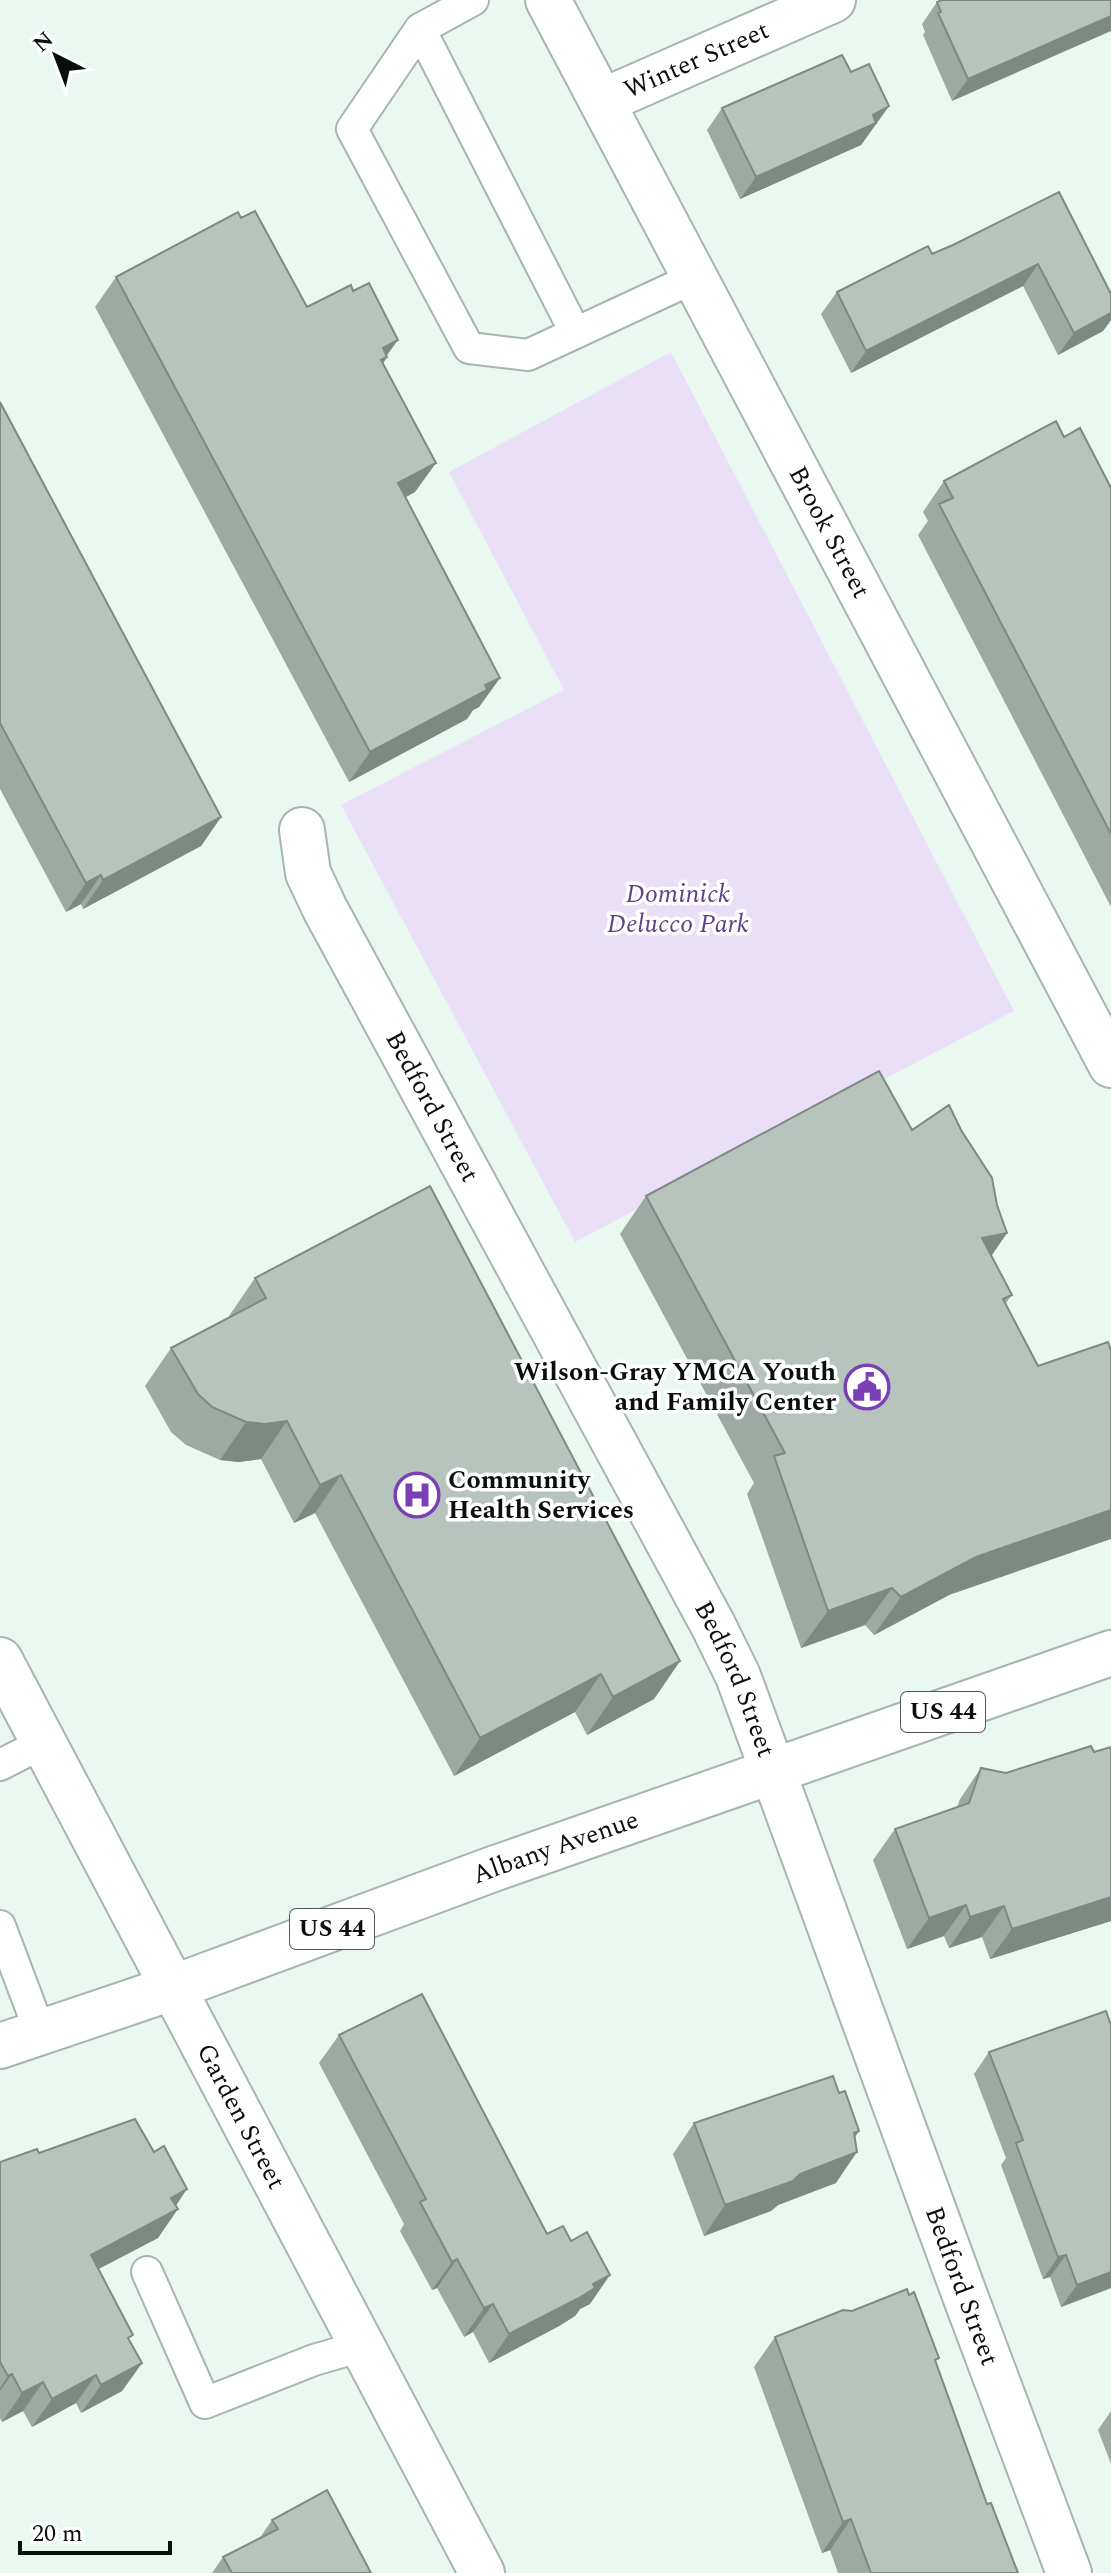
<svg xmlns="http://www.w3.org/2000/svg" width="1111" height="2573" font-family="Spectral,serif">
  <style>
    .green { fill: #e9e0f8 }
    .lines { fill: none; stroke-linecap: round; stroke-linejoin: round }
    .lane-casing { stroke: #a7b5ae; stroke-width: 34 }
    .street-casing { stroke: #a7b5ae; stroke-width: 48 }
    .secondary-casing { stroke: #a7b5ae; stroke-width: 48 }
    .highway-casing { stroke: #a7b5ae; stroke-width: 48 }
    .lane { stroke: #fff; stroke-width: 30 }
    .street { stroke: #fff; stroke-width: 44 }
    .secondary { stroke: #fff; stroke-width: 44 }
    .highway { stroke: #fff; stroke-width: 44 }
    .wall { fill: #9da9a3 }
    .shaded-wall { fill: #7f8984 }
    .building { fill: #b6c4bd; stroke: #7f8984; stroke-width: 2 }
    .labels { text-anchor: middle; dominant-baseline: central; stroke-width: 7; stroke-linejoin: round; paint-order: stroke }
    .shield { fill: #fff; stroke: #545755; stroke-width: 2 }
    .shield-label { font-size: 24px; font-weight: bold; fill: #0a0f0c }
    .street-label { font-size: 26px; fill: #0a0f0c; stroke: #fff }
    .park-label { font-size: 26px; font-style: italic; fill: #614087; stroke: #fff }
    .poi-label { font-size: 26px; font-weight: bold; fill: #0a0f0c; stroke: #fff; text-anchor: end }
  </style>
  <rect width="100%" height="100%" fill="#e9f9f1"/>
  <!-- green -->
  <path class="green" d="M671,352L1014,1011L575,1242L341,805L564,690L449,472Z"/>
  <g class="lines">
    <!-- lane casing -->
    <g class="lane-casing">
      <path id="lane" d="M473,0L420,29L352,129L469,348L528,355L696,277
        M420,29L575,332
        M0,1765L43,1743
        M0,1926L40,2032
        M147,2272L205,2403L314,2360L362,2346"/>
    </g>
    <!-- street casing -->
    <g class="street-casing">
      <g id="street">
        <path id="s1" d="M548,0L1111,1065"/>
        <path id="s2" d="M603,101L833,0"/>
        <path id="s3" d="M302,830L308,873L325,909L713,1625L738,1676L964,2293L1069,2573"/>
      </g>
    </g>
    <!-- secondary casing -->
    <g class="secondary-casing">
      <g id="secondary">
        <path id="s4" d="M0,1660L482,2573"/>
      </g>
    </g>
    <!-- highway casing -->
    <g class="highway-casing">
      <g id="highway">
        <path id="s5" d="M0,2046L172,1988L493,1869L1111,1653"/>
      </g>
    </g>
    <!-- lane -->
    <use href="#lane" class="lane"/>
    <!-- street -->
    <use href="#street" class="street"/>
    <!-- secondary -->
    <use href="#secondary" class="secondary"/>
    <!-- highway -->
    <use href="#highway" class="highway"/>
  </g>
  <!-- wall -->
  <path class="wall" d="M1111,0L952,101L923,35L925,32L922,24L937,2Z
    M851,72L889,106L861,145L740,199L707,130L722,108Z
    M1059,192L1111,294V320L1103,331L1058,355L1023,286L851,373L821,314L837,292L953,245Z
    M116,277L307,307L353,291L387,357L383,364L415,492L406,497L500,678L479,707L473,710L467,719L349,782L95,307Z
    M0,402L221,817L201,846L83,909L81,904L66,912L0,789Z
    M1064,437L1111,488V907L918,535L928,521L923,512L944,481Z
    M912,1130L997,1205L1007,1233L991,1256L1012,1295L1005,1304L949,1595L874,1635L865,1625L801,1648L747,1494L754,1483L620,1234L646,1196Z
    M255,1278L680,1661L654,1699L587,1735L575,1712L454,1776L315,1513L294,1523L261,1459L239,1462L220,1460L186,1445L171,1432L145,1386L171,1348L230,1317L229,1316Z
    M1111,1747V1921L990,1959L982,1937L949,1948L944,1936L907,1949L873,1860L895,1829L957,1807L960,1799L981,1768L1006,1773L1094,1752Z
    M339,2035L547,2234L590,2304L580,2309L575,2316L559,2326L489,2363L473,2332L464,2337L437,2288L432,2290L400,2231L404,2224L319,2063Z
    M989,2052L1111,2288L1061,2307L1050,2277L1043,2279L1001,2165L1006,2158L974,2074Z
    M839,2093L859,2131L854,2138L836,2183L778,2205L771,2211L704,2236L673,2154L694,2123Z
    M39,2153L176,2206L158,2238L99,2269L129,2340L142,2363L122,2391L81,2413L76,2403L32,2427L23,2411L2,2422L0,2418V2162Z
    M775,2337L936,2363L987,2504L1018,2573H838L830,2550L822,2553L754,2367Z
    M1111,2411V2464L1098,2430Z
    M272,2520L371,2573H212L223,2557L259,2539Z"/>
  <!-- shaded-wall -->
  <path class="shaded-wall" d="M1111,16V31L952,101L968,79Z
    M889,106L861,145L740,199L756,177Z
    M1038,264L1023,286L851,373L866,351Z
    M1111,313V320L1103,331L1058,355L1074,333Z
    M398,340L385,358L387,357L367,386L383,348Z
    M436,463L415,492L378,512L398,483Z
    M500,678L479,707L473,710L467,719L349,782L370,752Z
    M221,817L201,846L83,909L103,880Z
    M101,875L81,904L66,912L86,883Z
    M1007,1233L981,1271L982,1238Z
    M287,1421L261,1459L239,1462L220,1460L246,1422Z
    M341,1475L315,1513L294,1523L320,1485Z
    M1111,1510V1539L949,1595L874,1635L901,1597L976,1557Z
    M892,1588L865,1625L801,1648L828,1611Z
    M680,1661L654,1699L587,1735L613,1697Z
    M601,1674L575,1712L454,1776L480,1738Z
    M1111,1897V1921L990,1959L1012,1929Z
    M966,1905L944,1936L907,1949L929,1918Z
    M1004,1906L982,1937L949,1948L970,1917Z
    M859,2131L840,2159L857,2152L836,2183L778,2205L771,2211L704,2236L725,2205L800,2174L854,2133Z
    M187,2189L171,2213L178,2209L158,2238L71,2283L91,2255L171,2198Z
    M1066,2255L1050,2277L1043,2279L1058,2257Z
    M457,2259L437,2288L432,2290L452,2262Z
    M1111,2272V2288L1061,2307L1077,2285Z
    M610,2275L590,2304L580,2309L575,2316L559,2326L489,2363L509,2334L593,2284Z
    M493,2304L473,2332L464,2337L484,2308Z
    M142,2363L122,2391L81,2413L101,2385Z
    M12,2374L0,2391V2388L8,2376Z
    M96,2375L76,2403L32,2427L52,2399Z
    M43,2382L23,2411L2,2422L22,2393Z
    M851,2519L830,2550L822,2553L843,2522Z"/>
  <!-- building -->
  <path class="building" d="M942,0H1111V16L968,79L938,13L941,12L937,2Z
    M842,55L851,72L869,64L889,106L873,115L876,123L756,177L722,108Z
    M1059,192L1111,294V313L1074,333L1038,264L866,351L837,292L928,246L932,254L953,245Z
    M255,211L307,307L351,285L353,291L369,283L398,340L383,348L387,357L381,360L436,463L398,483L500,678L485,685L487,690L370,752L116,277L238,212L241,218Z
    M0,402L221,817L103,880L101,875L86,883L0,723Z
    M1056,421L1064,437L1080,428L1111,488V834L939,504L953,498L944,481Z
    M879,1071L912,1130L949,1105L961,1130L992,1178L997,1205L1007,1233L982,1238L1012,1295L1003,1299L1038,1366L1108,1342L1111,1351V1510L976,1557L901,1597L892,1588L828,1611L774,1456L785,1453L646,1196Z
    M430,1186L680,1661L613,1697L601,1674L480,1738L341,1475L320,1485L287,1421L265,1424L246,1422L212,1407L198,1394L171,1348L266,1298L255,1278Z
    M1091,1746L1094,1752L1111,1747V1897L1012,1929L1004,1906L970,1917L966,1905L929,1918L895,1829L969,1803L981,1768L1006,1773Z
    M422,1994L547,2234L563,2226L571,2241L587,2232L610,2275L593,2284L595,2288L579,2298L509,2334L493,2304L484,2308L457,2259L452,2262L420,2202L426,2199L339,2035Z
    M1106,2011L1111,2025V2272L1077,2285L1066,2255L1058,2257L1030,2182L1016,2143L1023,2140L989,2052Z
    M833,2076L839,2093L845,2091L859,2131L854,2133L857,2152L800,2174L793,2181L725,2205L694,2123Z
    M135,2119L154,2152L164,2146L187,2189L171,2198L178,2209L91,2255L133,2335L128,2338L142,2363L101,2385L96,2375L52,2399L43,2382L22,2393L12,2374L8,2376L0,2362V2162L37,2149L39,2153Z
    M907,2289L909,2295L914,2292L939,2358L935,2360L987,2504L991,2503L1018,2573H871L851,2519L843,2522L775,2337L843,2310L852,2311Z
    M327,2490L371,2573H232L223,2557L278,2529L272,2520Z"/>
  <!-- icons -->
  <defs>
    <g id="civic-ring" transform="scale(2.3)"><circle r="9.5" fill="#fff" stroke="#7a3fb4" stroke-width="1.5"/><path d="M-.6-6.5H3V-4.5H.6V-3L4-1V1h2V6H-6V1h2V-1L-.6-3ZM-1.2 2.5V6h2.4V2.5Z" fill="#7a3fb4"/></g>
    <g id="hospital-ring" transform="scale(2.3)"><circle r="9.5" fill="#fff" stroke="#7a3fb4" stroke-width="1.5"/><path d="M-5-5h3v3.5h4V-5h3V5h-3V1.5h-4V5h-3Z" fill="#7a3fb4"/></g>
  </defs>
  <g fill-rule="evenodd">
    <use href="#civic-ring" x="867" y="1387"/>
    <use href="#hospital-ring" x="417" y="1495"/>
  </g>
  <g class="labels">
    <!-- shield labels -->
    <g class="shield">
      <rect x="901" y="1692" width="84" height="40" rx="6"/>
      <rect x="290" y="1909" width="84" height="40" rx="6"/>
    </g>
    <g class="shield-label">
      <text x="943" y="1712">US 44</text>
      <text x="332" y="1929">US 44</text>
    </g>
    <!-- street labels -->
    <g class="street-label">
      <text stroke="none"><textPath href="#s2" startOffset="102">Winter Street</textPath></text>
      <text stroke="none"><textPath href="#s1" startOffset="602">Brook Street</textPath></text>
      <text stroke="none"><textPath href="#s3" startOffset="308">Bedford Street</textPath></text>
      <text stroke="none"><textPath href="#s3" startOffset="956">Bedford Street</textPath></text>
      <text stroke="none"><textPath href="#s5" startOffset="590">Albany Avenue</textPath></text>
      <text stroke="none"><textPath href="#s4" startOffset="516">Garden Street</textPath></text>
      <text stroke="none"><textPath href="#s3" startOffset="1604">Bedford Street</textPath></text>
    </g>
    <!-- park labels -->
    <g class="park-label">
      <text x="678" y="894">Dominick<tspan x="678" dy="30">Delucco Park</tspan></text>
    </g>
    <!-- poi labels -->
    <g class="poi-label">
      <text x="836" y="1372">Wilson-Gray YMCA Youth<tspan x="836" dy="30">and Family Center</tspan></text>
      <text x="448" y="1480" text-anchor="start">Community<tspan x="448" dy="30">Health Services</tspan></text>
    </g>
  </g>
  <!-- north arrow -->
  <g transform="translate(56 56) rotate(318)" stroke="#ffffff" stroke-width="6" paint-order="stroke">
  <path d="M0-6L14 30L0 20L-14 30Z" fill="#0a0f0c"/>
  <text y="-12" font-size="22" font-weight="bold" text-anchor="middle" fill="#0a0f0c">N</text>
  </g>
  <!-- scale -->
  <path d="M20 2541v12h150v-12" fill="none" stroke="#0a0f0c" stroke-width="4"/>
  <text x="32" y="2541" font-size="24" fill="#0a0f0c" stroke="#ffffff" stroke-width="6" paint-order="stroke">20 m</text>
</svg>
